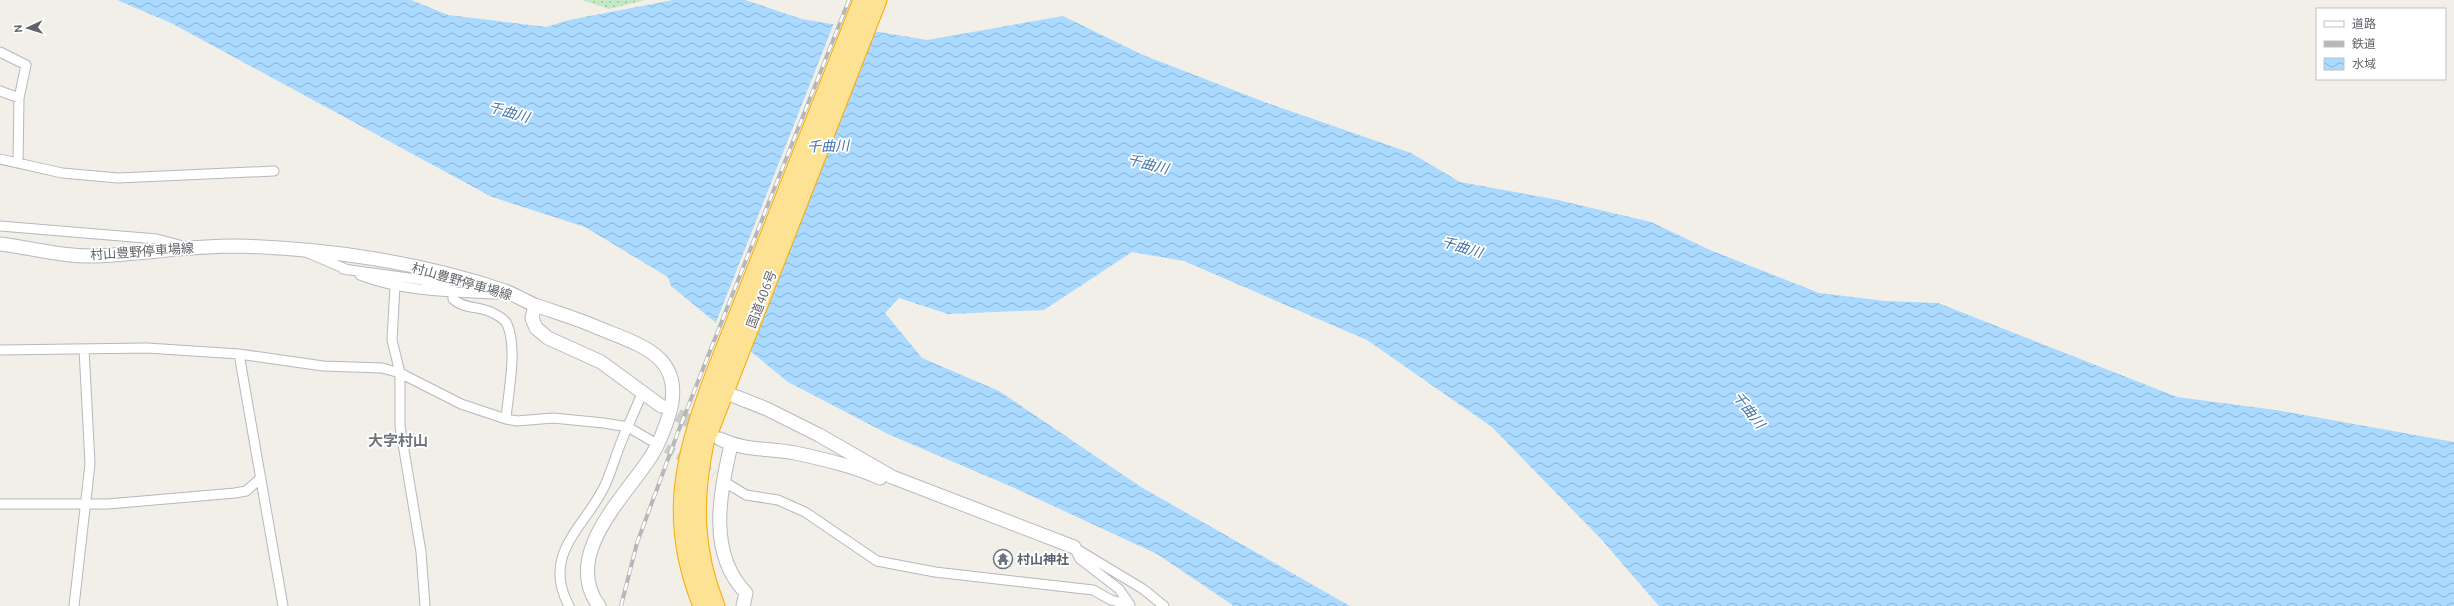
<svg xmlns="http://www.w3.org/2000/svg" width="2454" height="606" font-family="Ubuntu,'Noto Sans JP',sans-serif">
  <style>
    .grass { fill: url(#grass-dots) }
    .water { fill: url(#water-waves) }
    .pier { fill: #f1efe8 }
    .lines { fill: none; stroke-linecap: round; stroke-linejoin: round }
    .street-tunnel { stroke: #ccccc8; stroke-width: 9; stroke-dasharray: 9 4.5; stroke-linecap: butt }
    .secondary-tunnel { stroke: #ccccc8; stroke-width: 13; stroke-dasharray: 13 6; stroke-linecap: butt }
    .street-casing { stroke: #b5b8bc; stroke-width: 11 }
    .secondary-casing { stroke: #b6babf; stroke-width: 15 }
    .highway-casing { stroke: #f9ab00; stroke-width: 19 }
    .street { stroke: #fff; stroke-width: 9 }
    .secondary { stroke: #fff; stroke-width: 13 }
    .highway { stroke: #fde293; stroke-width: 17 }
    .rail-casing { stroke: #b6b7b8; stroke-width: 4 }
    .rail { stroke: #fff; stroke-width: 2.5; stroke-dasharray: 8; stroke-linecap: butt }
    .labels { text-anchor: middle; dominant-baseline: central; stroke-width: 3.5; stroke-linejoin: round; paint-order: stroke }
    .street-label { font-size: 13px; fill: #5f6368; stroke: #fff }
    .worship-label { font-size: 13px; font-weight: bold; fill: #5b616d; stroke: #fff; text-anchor: start }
    .water-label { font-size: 14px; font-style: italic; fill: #4174aa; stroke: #fff }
    .quarter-label { font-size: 15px; font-weight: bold; fill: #70757a; stroke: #fff }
  </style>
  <defs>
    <pattern id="grass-dots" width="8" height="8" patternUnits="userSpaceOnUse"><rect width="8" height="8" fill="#c5e8c5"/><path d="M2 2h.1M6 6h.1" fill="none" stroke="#a3c0a4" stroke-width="1.8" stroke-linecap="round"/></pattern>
    <pattern id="water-waves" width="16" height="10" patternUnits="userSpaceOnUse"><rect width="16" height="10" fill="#aadaff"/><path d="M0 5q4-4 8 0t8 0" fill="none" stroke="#8eb4d2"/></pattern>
  </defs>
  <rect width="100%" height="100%" fill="#f1efe8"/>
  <!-- grass -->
  <path class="grass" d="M582,0H645L609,9Z"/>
  <!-- water -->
  <path class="water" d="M117,0H411L448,15L546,27L569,20L673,0H745L802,19L927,40L1063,16L1143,55L1267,103L1411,153L1460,182L1558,200L1651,222L1710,250L1819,293L1886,301L1938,303L2177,397L2276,410L2454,442V606H1659L1601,539L1492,427L1367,340L1184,261L1132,252L1044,310L948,314L899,298L885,313L922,358L999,391L1141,487L1350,606H1234L1157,554L1010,486L890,435L788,382L671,286L668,277L585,227L492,197L171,23Z"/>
  <!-- pier -->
  <path class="pier" d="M834,23L876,30L749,353L715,325Z"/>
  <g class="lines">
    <!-- street-tunnel -->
    <path class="street-tunnel" d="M654,442L714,474"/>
    <!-- secondary-tunnel -->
    <path class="secondary-tunnel" d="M661,406L705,430"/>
    <!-- street casing -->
    <g class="street-casing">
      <path id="street" d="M0,52L26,65L19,98L18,163
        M0,91L19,98
        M0,159L62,173L118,178L274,171
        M0,226L157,239L183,246
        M306,252L348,270
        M343,269L423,280L453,291V299C463,309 480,306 493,313C498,316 504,318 507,324C518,348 508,393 506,419
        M360,275C404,292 452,292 498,294L504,292
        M395,286L392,340L400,373V426L421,552L425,606
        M0,350L147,348L239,354L323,366L382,368L400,373L461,404L506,419L517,421L553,418L604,423L628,427L650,440
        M239,354L283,606
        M723,481L746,495L778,500L805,512L877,561L935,572L1093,590L1111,600L1130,605L1119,589L1080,559L1074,547
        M0,504H108L235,493L246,491L261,478
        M1075,548L1143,589L1164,606
        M74,606L90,464L84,349
        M569,606C540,552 588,525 606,483C612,469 616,455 622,440C628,425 636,409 642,393"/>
    </g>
    <!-- secondary casing -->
    <g class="secondary-casing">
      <path id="secondary" d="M0,244C32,248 64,257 95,256C142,254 188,246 235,246C323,248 421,262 505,291C515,295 525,301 535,305C555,312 575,318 594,326C638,345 687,354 669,415C665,428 659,443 652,455C626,496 561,555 599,606
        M535,305L532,318L536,328L548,338L601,362L661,406
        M724,392L767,409L819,435L892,477L1074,547
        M720,439C745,451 769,448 795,453C823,459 854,466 880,478
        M731,445C720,493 707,553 746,593L743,606"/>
    </g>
    <!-- highway casing -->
    <g class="highway-casing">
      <path id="highway" d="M702,606C667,520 683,458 714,375L862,0
        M716,606C694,551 693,501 705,443L878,0"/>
    </g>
    <!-- street -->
    <use href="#street" class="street"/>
    <!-- secondary -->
    <use href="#secondary" class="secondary"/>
    <!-- highway -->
    <use href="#highway" class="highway"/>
    <!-- rail casing -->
    <g class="rail-casing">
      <path id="rail" d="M621,606L637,543L678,432L849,0"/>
    </g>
    <!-- rail -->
    <use href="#rail" class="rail"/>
  </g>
  <!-- icons -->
  <defs>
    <g id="temple-ring" transform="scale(1)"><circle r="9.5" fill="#fff" stroke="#6b7280" stroke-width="1.5"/><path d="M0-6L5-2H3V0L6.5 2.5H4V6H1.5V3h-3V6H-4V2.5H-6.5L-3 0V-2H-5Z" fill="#6b7280"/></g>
  </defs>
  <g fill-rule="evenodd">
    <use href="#temple-ring" x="1003" y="559"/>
  </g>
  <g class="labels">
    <!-- street labels -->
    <g class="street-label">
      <text transform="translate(142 251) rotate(-4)">村山豊野停車場線</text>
      <text transform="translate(462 281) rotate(16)">村山豊野停車場線</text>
      <text transform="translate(761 299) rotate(-69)">国道406号</text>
    </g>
    <!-- worship labels -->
    <g class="worship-label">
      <text x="1017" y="559">村山神社</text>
    </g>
    <!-- water labels -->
    <g class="water-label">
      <text transform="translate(509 112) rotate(16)">千曲川</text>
      <text transform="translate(828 146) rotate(-2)">千曲川</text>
      <text transform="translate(1148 164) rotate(14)">千曲川</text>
      <text transform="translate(1462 247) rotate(17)">千曲川</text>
      <text transform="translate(1749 410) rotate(52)">千曲川</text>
    </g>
    <!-- quarter labels -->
    <g class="quarter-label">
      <text x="398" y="440">大字村山</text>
    </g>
  </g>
  <!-- legend -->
  <rect x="2316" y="8" width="130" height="72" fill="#ffffff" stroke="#bfc1c3"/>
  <rect x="2324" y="21" width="20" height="6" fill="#ffffff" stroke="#bfc1c3"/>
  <text x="2352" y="28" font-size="12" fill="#5f6368">道路</text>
  <rect x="2324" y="41" width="20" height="6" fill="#b6b7b8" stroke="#bfc1c3"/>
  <text x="2352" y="48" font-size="12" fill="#5f6368">鉄道</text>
  <rect x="2324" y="58" width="20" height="12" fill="url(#water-waves)" stroke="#bfc1c3"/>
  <text x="2352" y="68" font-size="12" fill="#5f6368">水域</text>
  <!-- north arrow -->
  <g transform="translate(28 28) rotate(266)" stroke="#ffffff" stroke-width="3" paint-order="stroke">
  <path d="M0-3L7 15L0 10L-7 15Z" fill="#5f6368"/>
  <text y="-6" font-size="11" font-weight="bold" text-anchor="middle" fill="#5f6368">N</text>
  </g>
</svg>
